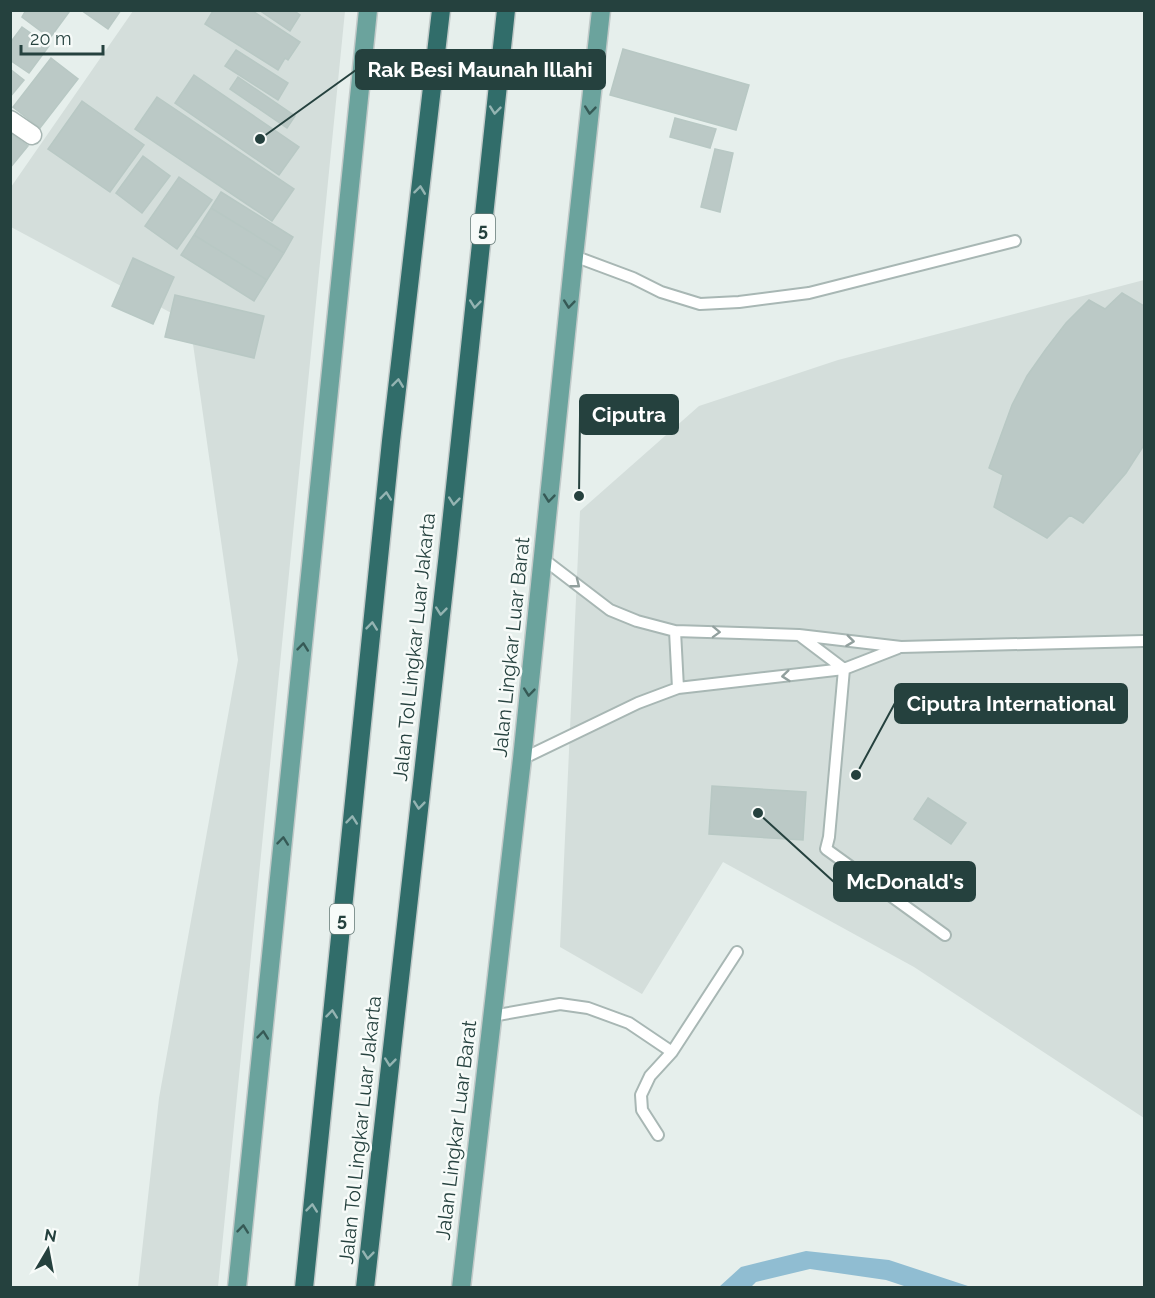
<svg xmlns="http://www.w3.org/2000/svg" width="1155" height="1298" font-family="Raleway,sans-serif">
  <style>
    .built { fill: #d4dedb }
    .water { fill: #90bdd2 }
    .building { fill: #bbc9c6; stroke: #b8c8c4; stroke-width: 1.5 }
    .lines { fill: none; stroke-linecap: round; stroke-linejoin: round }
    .service-casing { stroke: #a8b7b4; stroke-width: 14 }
    .minor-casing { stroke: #a8b7b4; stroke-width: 21 }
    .primary-casing { stroke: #c2cac9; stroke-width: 21 }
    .motorway-casing { stroke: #c2cac9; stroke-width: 21 }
    .service { stroke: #fff; stroke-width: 10 }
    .minor { stroke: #fff; stroke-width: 18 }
    .primary { stroke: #6ba39d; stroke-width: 18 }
    .motorway { stroke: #316d6a; stroke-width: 18 }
    .oneway { stroke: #94b4b2 }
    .oneway2 { stroke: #365a56 }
    .oneway3 { stroke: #92a09e }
    .labels { text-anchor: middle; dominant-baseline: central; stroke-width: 5; stroke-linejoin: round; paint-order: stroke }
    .shield { fill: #f7fbf9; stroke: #647976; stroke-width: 1.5 }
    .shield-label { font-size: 18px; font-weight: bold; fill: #25413e }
    .street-label { font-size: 20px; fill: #25413e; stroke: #f7fbf9 }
    .leader { fill: none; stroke: #25413e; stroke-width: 2 }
    .callout-dot { fill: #25413e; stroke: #f7fbf9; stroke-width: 2 }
    .callout { fill: #25413e; stroke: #25413e; stroke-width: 2 }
    .callout-label { font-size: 21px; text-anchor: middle; font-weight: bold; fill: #fff }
  </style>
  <rect width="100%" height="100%" fill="#e6efec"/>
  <!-- built -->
  <path class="built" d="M133,11H345L218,1287H138L159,1098L238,660L190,323L11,227V187Z
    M1144,280V1118L914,967L723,862L642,994L560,947L580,511L699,406L838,360Z"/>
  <!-- water -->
  <path class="water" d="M806,1251L889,1260L971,1287H907L886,1280L810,1269L756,1282L751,1287H719L741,1267Z"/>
  <!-- building -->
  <path class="building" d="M26,10H67L69,12L50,38L22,17Z
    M81,10H121L108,29Z
    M211,10H251L300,42L288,60L285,58L278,70L205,24L213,11Z
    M259,10H293L300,15L290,31Z
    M22,27L49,46L29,73L10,60V43Z
    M623,49L749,85L736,130L610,95Z
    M236,50L288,83L278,100L225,66Z
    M51,58L78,79L40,128L13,107Z
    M10,69L24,80L10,97Z
    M194,75L299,147L279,175L175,103Z
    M238,77L295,116L287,128L230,89Z
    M157,97L294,189L272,221L135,129Z
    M82,101L144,145L110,192L48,149Z
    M675,118L716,129L710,148L670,137Z
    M10,133L28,146L10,168Z
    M715,149L733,153L720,212L701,207Z
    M143,156L170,176L142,213L116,193Z
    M179,177L212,200L177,249L145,226Z
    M221,192L293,237L284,253L211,208Z
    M211,208L284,253L267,280L194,235Z
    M194,235L267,280L254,301L181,255Z
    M133,258L174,277L153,324L112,306Z
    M1122,293L1144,306V445L1126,473L1083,523L1070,515L1047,538L994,507L1003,475L989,468L1012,405L1027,376L1046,349L1066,323L1089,300L1105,309Z
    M175,295L264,316L254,358L165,337Z
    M712,786L806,792L803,840L709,834Z
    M928,798L966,823L951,844L914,819Z"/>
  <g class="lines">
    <!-- service casing -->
    <g class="service-casing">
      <path id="service" d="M574,256L633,278L661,292L700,304L739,302L809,293L1015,241
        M542,558L610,610L637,621L675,631L799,635L901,647L1144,641
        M675,631L678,688
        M799,635L844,669L829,837L826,849L945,935
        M522,759L638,703L678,688L844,669L898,648
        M492,1016L560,1004L588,1008L629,1023L672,1052
        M658,1135L642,1110L641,1095L650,1076L672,1052L737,952"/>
    </g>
    <!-- minor casing -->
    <g class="minor-casing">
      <path id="minor" d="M10,120L32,135"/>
    </g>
    <!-- primary casing -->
    <g class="primary-casing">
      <path id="primary" d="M237,1288L368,10
        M461,1288L522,759L574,256L601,10"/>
    </g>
    <!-- motorway casing -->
    <g class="motorway-casing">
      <path id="motorway" d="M304,1288L391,441L441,10
        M365,1288L448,553L506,10"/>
    </g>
    <!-- service -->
    <use href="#service" class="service"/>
    <!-- minor -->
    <use href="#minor" class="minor"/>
    <!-- primary -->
    <use href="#primary" class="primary"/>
    <!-- motorway -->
    <use href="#motorway" class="motorway"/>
  </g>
  <!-- one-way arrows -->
  <defs><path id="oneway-chevron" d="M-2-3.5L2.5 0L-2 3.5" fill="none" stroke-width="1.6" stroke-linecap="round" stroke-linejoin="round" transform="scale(1.5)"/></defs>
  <g class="oneway">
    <use href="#oneway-chevron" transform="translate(495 110) rotate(96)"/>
    <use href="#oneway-chevron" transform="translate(420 190) rotate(-83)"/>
    <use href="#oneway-chevron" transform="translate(475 304) rotate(96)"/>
    <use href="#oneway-chevron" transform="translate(398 383) rotate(-83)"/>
    <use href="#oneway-chevron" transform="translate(386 496) rotate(-84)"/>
    <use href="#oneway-chevron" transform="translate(454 501) rotate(96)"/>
    <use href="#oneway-chevron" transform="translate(441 611) rotate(96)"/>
    <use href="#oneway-chevron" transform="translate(372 626) rotate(-84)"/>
    <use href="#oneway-chevron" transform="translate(419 805) rotate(96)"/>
    <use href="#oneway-chevron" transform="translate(352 820) rotate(-84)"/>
    <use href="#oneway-chevron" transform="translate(332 1014) rotate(-84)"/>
    <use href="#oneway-chevron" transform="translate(390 1062) rotate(96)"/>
    <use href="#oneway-chevron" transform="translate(312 1208) rotate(-84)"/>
    <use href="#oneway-chevron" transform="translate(368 1255) rotate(96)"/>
  </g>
  <g class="oneway2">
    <use href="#oneway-chevron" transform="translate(590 110) rotate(96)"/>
    <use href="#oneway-chevron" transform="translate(569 304) rotate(96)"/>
    <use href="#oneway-chevron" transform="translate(549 498) rotate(96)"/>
    <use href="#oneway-chevron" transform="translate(303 647) rotate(-84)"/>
    <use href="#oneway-chevron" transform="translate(529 692) rotate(96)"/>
    <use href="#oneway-chevron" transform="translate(283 841) rotate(-84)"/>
    <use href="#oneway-chevron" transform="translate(263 1035) rotate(-84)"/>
    <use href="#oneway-chevron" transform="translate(243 1229) rotate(-84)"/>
  </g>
  <g class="oneway3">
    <use href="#oneway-chevron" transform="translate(576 584) rotate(38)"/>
    <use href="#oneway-chevron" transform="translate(716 632) rotate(2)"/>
    <use href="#oneway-chevron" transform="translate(850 641) rotate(7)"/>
    <use href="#oneway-chevron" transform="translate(786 676) rotate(174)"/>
  </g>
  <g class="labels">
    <!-- shield labels -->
    <g class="shield">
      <rect x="471" y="214" width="24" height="30" rx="4.5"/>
      <rect x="330" y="904" width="24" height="30" rx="4.5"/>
    </g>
    <g class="shield-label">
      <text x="483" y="229">5</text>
      <text x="342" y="919">5</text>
    </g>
    <!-- street labels -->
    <g class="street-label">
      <text transform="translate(414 647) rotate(-84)">Jalan Tol Lingkar Luar Jakarta</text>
      <text transform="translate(511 647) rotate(-84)">Jalan Lingkar Luar Barat</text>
      <text transform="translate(360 1130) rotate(-84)">Jalan Tol Lingkar Luar Jakarta</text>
      <text transform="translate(456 1130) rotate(-83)">Jalan Lingkar Luar Barat</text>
    </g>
  </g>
  <!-- callouts -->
  <path class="leader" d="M260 139L356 70M579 496L580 415M856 775L895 703M758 813L834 882"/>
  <g class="callout-dot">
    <circle cx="260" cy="139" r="6"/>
    <circle cx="579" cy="496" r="6"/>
    <circle cx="856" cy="775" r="6"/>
    <circle cx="758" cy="813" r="6"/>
  </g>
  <g class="callout">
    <rect x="356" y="50" width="249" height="39" rx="6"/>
    <rect x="580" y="395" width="98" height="39" rx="6"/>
    <rect x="895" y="684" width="232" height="39" rx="6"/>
    <rect x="834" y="862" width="141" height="39" rx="6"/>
  </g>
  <g class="callout-label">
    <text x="480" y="77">Rak Besi Maunah Illahi</text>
    <text x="629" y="422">Ciputra</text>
    <text x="1011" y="711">Ciputra International</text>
    <text x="905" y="889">McDonald's</text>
  </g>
  <!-- border -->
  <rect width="1155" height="1298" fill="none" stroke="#25413e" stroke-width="24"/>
  <!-- north arrow -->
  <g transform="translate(48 1250) rotate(10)" stroke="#f7fbf9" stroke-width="4.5" paint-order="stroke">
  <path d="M0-4.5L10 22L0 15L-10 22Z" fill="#25413e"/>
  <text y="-9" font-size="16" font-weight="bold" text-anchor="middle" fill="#25413e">N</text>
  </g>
  <!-- scale -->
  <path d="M21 45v9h82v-9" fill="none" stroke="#25413e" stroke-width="3"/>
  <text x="30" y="45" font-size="18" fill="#25413e" stroke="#f7fbf9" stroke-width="4.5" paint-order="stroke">20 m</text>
</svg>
